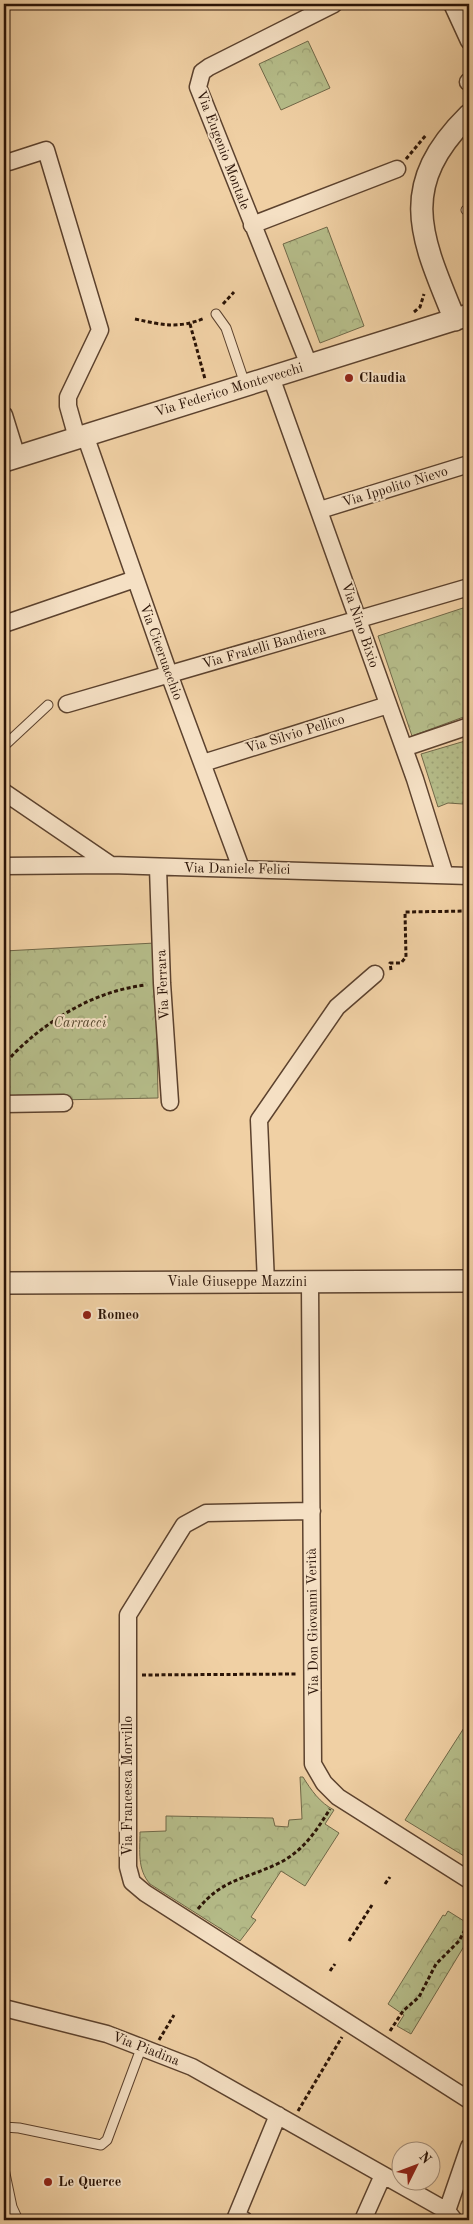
<svg xmlns="http://www.w3.org/2000/svg" width="473" height="2224" font-family="'Old Standard TT',serif">
  <style>
    .grass { fill: url(#grass-dots); stroke: #706848 }
    .park { fill: url(#park-crowns); stroke: #706848 }
    .lines { fill: none; stroke-linecap: round; stroke-linejoin: round }
    .service-casing { stroke: #5c422e; stroke-width: 11 }
    .minor-casing { stroke: #5c422e; stroke-width: 19 }
    .tertiary-casing { stroke: #5c422e; stroke-width: 24 }
    .path { stroke: #2a1306; stroke-width: 3; stroke-dasharray: 4 2.5; stroke-linecap: butt }
    .service { stroke: #f5e0c4; stroke-width: 9 }
    .minor { stroke: #f5e0c4; stroke-width: 16 }
    .tertiary { stroke: #f5e0c4; stroke-width: 21 }
    .poi-dot { fill: #8f2418; stroke: #f5e0c4; stroke-width: 2 }
    .labels { text-anchor: middle; dominant-baseline: central; stroke-width: 4; stroke-linejoin: round; paint-order: stroke }
    .street-label { font-size: 14px; fill: #2a1306; stroke: #f5e0c4 }
    .poi-label { font-size: 14px; font-weight: bold; fill: #2a1306; stroke: #f5e0c4; text-anchor: start }
    .park-label { font-size: 14px; font-style: italic; fill: #54462d; stroke: #f5e0c4 }
  </style>
  <defs>
    <pattern id="grass-dots" width="8" height="8" patternUnits="userSpaceOnUse" patternTransform="scale(1.25)"><rect width="8" height="8" fill="#b5bc89"/><path d="M2 2h.1M6 6h.1" fill="none" stroke="#9ca175" stroke-width="1.8" stroke-linecap="round"/></pattern>
    <pattern id="park-crowns" width="20" height="18" patternUnits="userSpaceOnUse" patternTransform="scale(1.25)"><rect width="20" height="18" fill="#b5bc89"/><path d="M2 6a3 3 0 1 1 6 0M12 15a3 3 0 1 1 6 0" fill="none" stroke="#9ca175"/></pattern>
  </defs>
  <rect width="100%" height="100%" fill="#f0d0a4"/>
  <filter id="stains"><feTurbulence type="fractalNoise" baseFrequency=".004" numOctaves="4"/><feColorMatrix values="0 0 0 0 .2 0 0 0 0 .09 0 0 0 0 .02 0 0 0 .5 -.17"/></filter>
  <radialGradient id="worn" r=".72"><stop offset=".6" stop-color="#630" stop-opacity="0"/><stop offset="1" stop-color="#630" stop-opacity=".3"/></radialGradient>
  <!-- grass -->
  <path class="grass" d="M465,741L469,749V756L463,804L448,803L438,807L421,754Z"/>
  <!-- park -->
  <path class="park" d="M308,41L330,88L281,110L259,64Z
    M327,227L364,326L320,343L283,244Z
    M469,606V715L412,736L378,636Z
    M155,943L158,1098L4,1101V951Z
    M469,1720V1859L405,1820Z
    M300,1777H303C311,1790 320,1803 334,1810L325,1824L339,1833L305,1886L281,1871L251,1917L256,1920L240,1941L150,1884C137,1869 140,1851 140,1832L166,1831V1816L273,1818L275,1826L288,1827L289,1820L302,1819Z
    M448,1911L464,1921L469,1914V1938L411,2034L397,2026L404,2015L388,2004L443,1915L445,1916Z"/>
  <g class="lines">
    <!-- service casing -->
    <g class="service-casing">
      <path id="service" d="M466,210L469,208
        M216,314L226,328L245,384
        M4,746L48,705
        M4,2127L19,2128L101,2145L107,2140L142,2046
        M4,2169L12,2207L18,2220"/>
    </g>
    <!-- minor casing -->
    <g class="minor-casing">
      <path id="minor" d="M452,4L469,41
        M468,82L469,81
        M9,162L46,150L100,330L68,397V406L77,438
        M252,225L397,169
        M309,365L198,87L202,72L209,67L334,4
        M271,377L415,779L445,875
        M4,415L17,457
        M85,435L169,674L241,868
        M320,510L469,464
        M4,624L135,579
        M67,704L469,587
        M404,748L469,726
        M203,763L388,705
        M4,792L111,865
        M4,866L111,865L469,876
        M158,868L162,983L170,1102
        M4,1104L64,1103
        M266,1283L259,1120L337,1007L375,974
        M310,1283L313,1764L324,1783L338,1797L469,1880
        M312,1511L206,1513L184,1525L128,1615V1867L132,1882L145,1893L469,2100
        M4,2008L107,2034L192,2067L447,2211L454,2220
        M447,2211L469,2147
        M244,2220L236,2217L278,2115
        M363,2220L383,2175"/>
    </g>
    <!-- tertiary casing -->
    <g class="tertiary-casing">
      <path id="tertiary" d="M455,320C421,237 396,187 469,115
        M4,461L469,315
        M4,1283L469,1281"/>
    </g>
    <!-- path -->
    <path class="path" d="M406,159L426,135
      M223,304L234,292
      M414,312L420,307L424,294
      M135,319C163,325 178,329 205,318
      M190,324L205,379
      M391,970L390,963H401L406,957L405,912L469,911
      M4,1068C9,1056 22,1046 32,1037C65,1010 103,990 146,985
      M142,1675L296,1674
      M385,1884L390,1877
      M198,1909C222,1879 246,1879 277,1864C303,1852 316,1831 330,1809
      M349,1941L372,1905
      M330,1971L335,1964
      M390,2031L403,2011L419,1997L436,1964L459,1941L469,1922
      M159,2040L174,2015
      M298,2111L342,2037"/>
    <!-- service -->
    <use href="#service" class="service"/>
    <!-- minor -->
    <use href="#minor" class="minor"/>
    <!-- tertiary -->
    <use href="#tertiary" class="tertiary"/>
  </g>
  <!-- markers -->
  <g class="poi-dot">
    <circle cx="349" cy="378" r="5"/>
    <circle cx="87" cy="1315" r="5"/>
    <circle cx="48" cy="2182" r="5"/>
  </g>
  <g class="labels">
    <!-- street labels -->
    <g class="street-label">
      <text transform="translate(223 150) rotate(69)">Via Eugenio Montale</text>
      <text transform="translate(229 390) rotate(-17)">Via Federico Montevecchi</text>
      <text transform="translate(395 487) rotate(-17)">Via Ippolito Nievo</text>
      <text transform="translate(360 625) rotate(71)">Via Nino Bixio</text>
      <text transform="translate(264 647) rotate(-16)">Via Fratelli Bandiera</text>
      <text transform="translate(161 652) rotate(70)">Via Ciceruacchio</text>
      <text transform="translate(295 734) rotate(-17)">Via Silvio Pellico</text>
      <text transform="translate(237 869) rotate(1)">Via Daniele Felici</text>
      <text transform="translate(163 985) rotate(-93)">Via Ferrara</text>
      <text x="237" y="1282">Viale Giuseppe Mazzini</text>
      <text transform="translate(313 1622) rotate(-91)">Via Don Giovanni Verità</text>
      <text transform="translate(128 1786) rotate(-90)">Via Francesca Morvillo</text>
      <text transform="translate(146 2049) rotate(21)">Via Piadina</text>
    </g>
    <!-- poi labels -->
    <g class="poi-label">
      <text x="359" y="378">Claudia</text>
      <text x="97" y="1315">Romeo</text>
      <text x="58" y="2182">Le Querce</text>
    </g>
    <!-- park labels -->
    <g class="park-label">
      <text x="80" y="1023">Carracci</text>
    </g>
  </g>
  <!-- margin -->
  <rect width="473" height="2224" fill="none" stroke="#f0d0a4" stroke-width="20"/>
  <rect x="5" y="5" width="463" height="2214" fill="none" stroke="#2a1306" stroke-width="2.5"/>
  <rect x="10" y="10" width="453" height="2204" fill="none" stroke="#2a1306"/>
  <!-- north arrow -->
  <g transform="translate(416 2166) rotate(48)"><circle r="24" fill="#f5e0c4" stroke="#a48e78"/>
  <path d="M0-4L9 19L0 12L-9 19Z" fill="#8f2418"/>
  <text y="-8" font-size="14" font-weight="bold" text-anchor="middle" fill="#2a1306">N</text>
  </g>
  <rect width="100%" height="100%" filter="url(#stains)"/>
  <rect width="100%" height="100%" fill="url(#worn)"/>
</svg>
